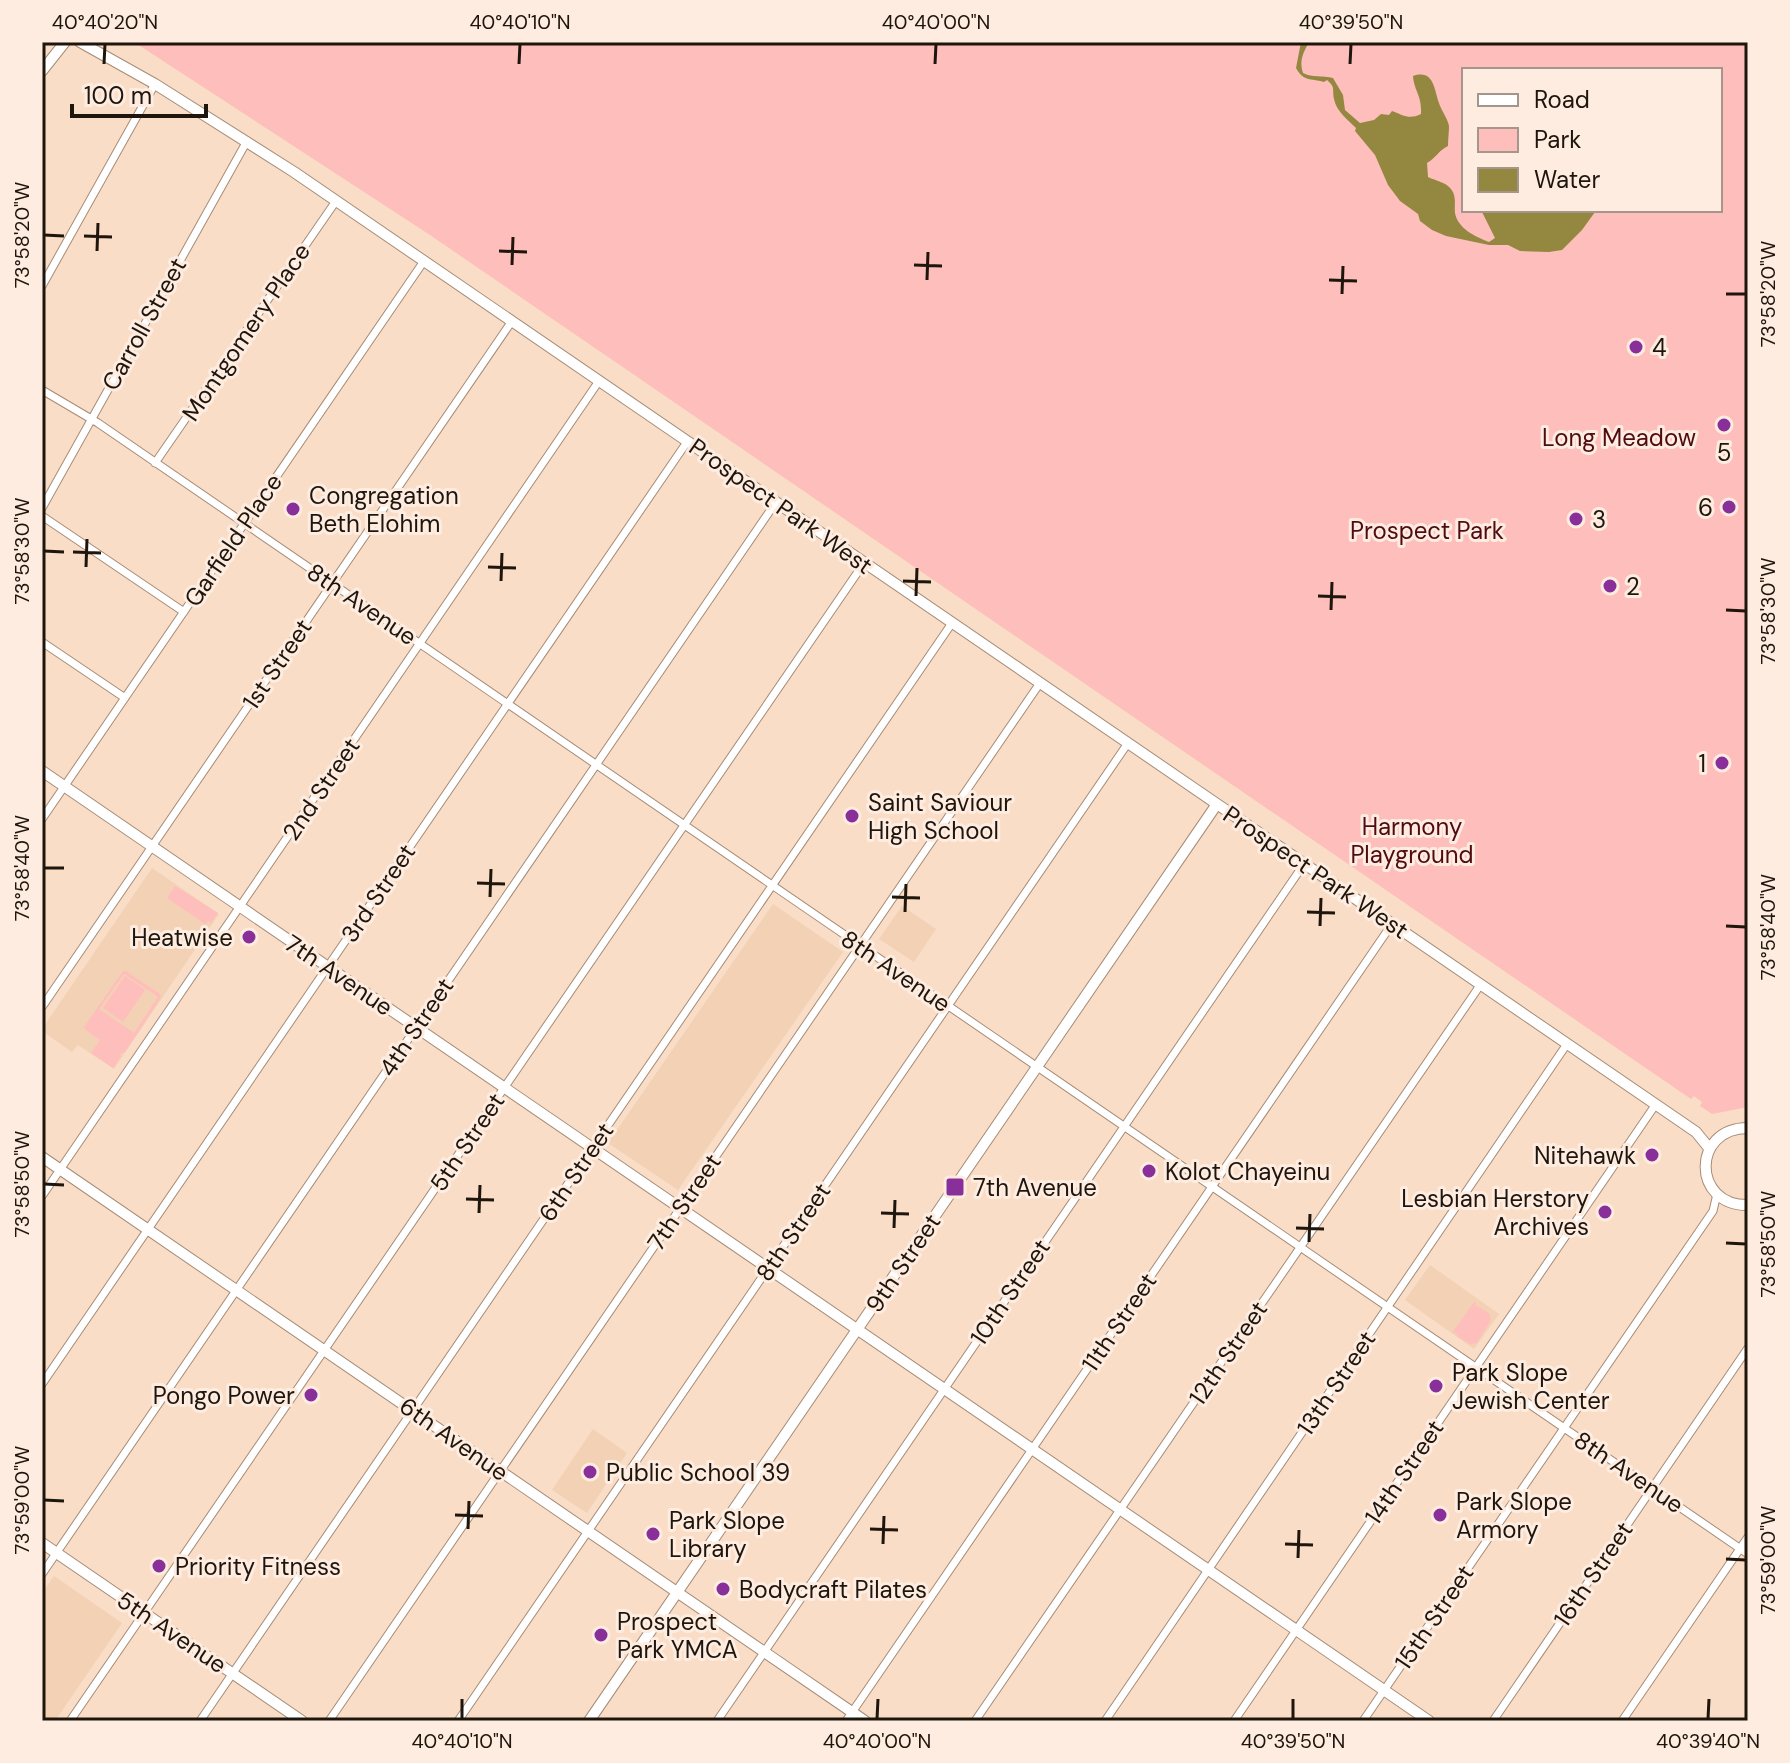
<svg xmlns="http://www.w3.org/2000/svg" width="1790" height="1763" font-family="'DM Sans',sans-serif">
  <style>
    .built { fill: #f3d1b5 }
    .green { fill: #febebc; fill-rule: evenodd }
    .water { fill: #948840 }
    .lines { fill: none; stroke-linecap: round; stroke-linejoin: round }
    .street-casing { stroke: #a68c77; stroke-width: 9 }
    .secondary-casing { stroke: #a68c77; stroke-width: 12 }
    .street { stroke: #fff; stroke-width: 7 }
    .secondary { stroke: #fff; stroke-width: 10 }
    .ticks { fill: none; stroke: #1e150d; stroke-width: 3 }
    .poi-dot { fill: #892f9a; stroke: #fdecdf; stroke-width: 3 }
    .labels { text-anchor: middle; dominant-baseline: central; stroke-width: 6; stroke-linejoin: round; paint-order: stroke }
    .street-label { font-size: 24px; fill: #1e150d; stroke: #fdecdf }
    .poi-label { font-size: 24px; fill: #1e150d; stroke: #fdecdf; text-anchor: start }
    .park-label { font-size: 24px; fill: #500a13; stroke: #fdecdf }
    .neatline { fill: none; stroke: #1e150d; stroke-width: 3 }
    .ticks-label { font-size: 20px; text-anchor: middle; fill: #1e150d }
  </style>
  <rect width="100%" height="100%" fill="#f9ddc7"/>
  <!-- built -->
  <path class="built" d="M152,868L219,914L114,1069L78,1045L72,1052L42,1031V1029Z
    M773,904L843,952L678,1190L608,1143Z
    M902,906L936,929L914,962L879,939Z
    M1430,1265L1499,1314L1474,1349L1405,1300Z
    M593,1429L627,1453L587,1513L552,1490Z
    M54,1576L122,1623L55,1721H42V1593Z"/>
  <!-- green -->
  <path class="green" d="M134,42H1748V1107L1712,1114L1700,1106L1702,1102L1694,1096L1691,1099L430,235ZM1464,70H1720V210H1464Z
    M175,886L218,913L211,923L208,921L205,924L167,898Z
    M123,971H126L160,994L161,997L125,1052L119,1054L121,1056L113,1068L91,1053L100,1040L86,1030L84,1027ZM124,974L158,997L132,1036L133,1032L99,1009Z
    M125,976L145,990L123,1022L103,1008Z
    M1474,1302L1476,1303L1475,1305L1489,1313L1491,1320L1477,1343L1470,1344L1458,1337L1456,1333H1452Z"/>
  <!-- water -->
  <path class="water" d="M1301,42H1309C1303,53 1299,61 1303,73C1312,78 1323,75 1333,78L1343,95L1345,110L1360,123L1374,120L1381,114L1389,115L1392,111C1403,115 1409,120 1421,114C1422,95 1414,91 1413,76C1434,69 1434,89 1439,103C1441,110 1448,119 1449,126C1449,132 1448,139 1448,146C1439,150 1436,158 1427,163L1428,177C1436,181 1446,182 1451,189C1457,197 1454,204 1455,213C1458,229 1476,237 1489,242L1495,238L1481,210H1595V212L1582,230L1562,250L1549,252L1520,251L1508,245H1489L1446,236L1432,230L1420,221L1418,214L1400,201L1388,185L1375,155L1355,131L1356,128C1348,120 1336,111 1334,99C1332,88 1336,88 1327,80L1324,82C1310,78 1304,82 1296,68Z"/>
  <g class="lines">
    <!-- street casing -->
    <g class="street-casing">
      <path id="street" d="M42,286L155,84
        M42,390L98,423L1748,1554
        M155,463L336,201
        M42,508L247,141
        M42,516L184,612
        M42,642L125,698
        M42,819L424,261
        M42,1007L512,321
        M42,1196L599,381
        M42,1384L687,442
        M42,1574L776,502
        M70,1721L864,563
        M200,1721L952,623
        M329,1721L1040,683
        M458,1721L1128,743
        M717,1721L1304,864
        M846,1721L1392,924
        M975,1721L1481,984
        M1105,1721L1567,1044
        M1234,1721L1656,1104
        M1363,1721L1713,1211L1717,1194
        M1493,1721L1748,1348
        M1622,1721L1748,1537"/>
    </g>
    <!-- secondary casing -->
    <g class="secondary-casing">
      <path id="secondary" d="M80,42L155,84L294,172L1696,1132L1709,1148
        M42,71L65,42
        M42,771L1429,1721
        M1748,1128C1691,1128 1692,1206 1748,1205
        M42,1157L865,1721
        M42,1543L302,1721
        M589,1721L1217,804"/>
    </g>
    <!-- street -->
    <use href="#street" class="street"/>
    <!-- secondary -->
    <use href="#secondary" class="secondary"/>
  </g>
  <!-- ticks -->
  <path class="ticks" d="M104,64L105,44M519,64L520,44M935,64L936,44M1350,64L1351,44M44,235L64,236M84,236L112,237M97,251L98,223M499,251L527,252M512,265L513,237M914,265L942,266M927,280L928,252M1329,280L1357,281M1342,294L1343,266M1726,294H1746M44,551L64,552M73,552L101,553M86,567L87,539M488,567L516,568M501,581L502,553M903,581L931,582M916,596L917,568M1318,596L1346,597M1331,610L1332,582M1726,610L1746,611M44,868H64M477,883L505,884M490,897L491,869M892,897L920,898M905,912L906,884M1307,912L1335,913M1320,926L1321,898M1726,926L1746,927M44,1184L64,1185M466,1199L494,1200M479,1213L480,1185M881,1213L909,1214M894,1228L895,1200M1296,1228L1324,1229M1309,1242L1310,1214M1726,1243L1746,1244M44,1500L64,1501M455,1515L483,1516M468,1529L469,1501M870,1529L898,1530M883,1544L884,1516M1285,1544L1313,1545M1298,1558L1299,1530M1726,1559L1746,1560M462,1719V1699M877,1719L878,1699M1293,1719V1699M1708,1719L1709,1699"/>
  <!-- markers -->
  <g class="poi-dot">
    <circle cx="1636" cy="347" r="8"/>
    <circle cx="1724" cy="425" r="8"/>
    <circle cx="1729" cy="507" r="8"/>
    <circle cx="293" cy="509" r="8"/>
    <circle cx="1576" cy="519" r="8"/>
    <circle cx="1610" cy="586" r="8"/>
    <circle cx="1722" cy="763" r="8"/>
    <circle cx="852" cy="816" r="8"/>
    <circle cx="249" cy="937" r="8"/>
    <circle cx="1652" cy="1155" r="8"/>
    <circle cx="1149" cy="1171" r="8"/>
    <rect x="945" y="1177" width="20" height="20" rx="4"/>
    <circle cx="1605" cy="1212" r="8"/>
    <circle cx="1436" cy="1386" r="8"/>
    <circle cx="311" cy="1395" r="8"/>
    <circle cx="590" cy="1472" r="8"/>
    <circle cx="1440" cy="1515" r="8"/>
    <circle cx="653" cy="1534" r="8"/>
    <circle cx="159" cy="1566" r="8"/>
    <circle cx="723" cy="1589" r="8"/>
    <circle cx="601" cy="1635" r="8"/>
  </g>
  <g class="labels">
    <!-- street labels -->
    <g class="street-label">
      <text transform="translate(144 324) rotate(-61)">Carroll Street</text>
      <text transform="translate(246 332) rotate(-56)">Montgomery Place</text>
      <text transform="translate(781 506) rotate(35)">Prospect Park West</text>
      <text transform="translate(233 540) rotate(-56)">Garfield Place</text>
      <text transform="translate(362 604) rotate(34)">8th Avenue</text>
      <text transform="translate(277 664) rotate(-56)">1st Street</text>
      <text transform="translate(321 789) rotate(-56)">2nd Street</text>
      <text transform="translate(1316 872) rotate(34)">Prospect Park West</text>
      <text transform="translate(378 893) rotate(-56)">3rd Street</text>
      <text transform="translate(896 971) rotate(34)">8th Avenue</text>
      <text transform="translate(339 975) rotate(34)">7th Avenue</text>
      <text transform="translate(416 1027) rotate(-56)">4th Street</text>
      <text transform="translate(467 1142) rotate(-56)">5th Street</text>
      <text transform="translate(576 1172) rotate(-56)">6th Street</text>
      <text transform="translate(684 1202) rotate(-56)">7th Street</text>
      <text transform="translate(793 1232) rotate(-56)">8th Street</text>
      <text transform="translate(903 1263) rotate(-56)">9th Street</text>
      <text transform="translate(1010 1292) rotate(-56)">10th Street</text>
      <text transform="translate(1119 1322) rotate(-56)">11th Street</text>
      <text transform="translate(1228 1353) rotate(-56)">12th Street</text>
      <text transform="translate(1336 1383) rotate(-56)">13th Street</text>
      <text transform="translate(454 1439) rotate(35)">6th Avenue</text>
      <text transform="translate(1404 1472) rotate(-56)">14th Street</text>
      <text transform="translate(1629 1472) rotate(34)">8th Avenue</text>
      <text transform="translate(1593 1574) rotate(-56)">16th Street</text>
      <text transform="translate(1434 1617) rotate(-56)">15th Street</text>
      <text transform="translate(172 1632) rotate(34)">5th Avenue</text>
    </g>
    <!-- poi labels -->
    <g class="poi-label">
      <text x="1652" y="347">4</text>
      <text x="1724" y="452" text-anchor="middle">5</text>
      <text x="309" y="495">Congregation<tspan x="309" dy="28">Beth Elohim</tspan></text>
      <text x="1713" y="507" text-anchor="end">6</text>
      <text x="1592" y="519">3</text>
      <text x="1626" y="586">2</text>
      <text x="1706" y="763" text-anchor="end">1</text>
      <text x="868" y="802">Saint Saviour<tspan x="868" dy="28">High School</tspan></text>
      <text x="233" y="937" text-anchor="end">Heatwise</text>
      <text x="1636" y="1155" text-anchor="end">Nitehawk</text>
      <text x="1165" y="1171">Kolot Chayeinu</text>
      <text x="973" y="1187">7th Avenue</text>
      <text x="1589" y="1198" text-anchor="end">Lesbian Herstory<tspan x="1589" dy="28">Archives</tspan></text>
      <text x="1452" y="1372">Park Slope<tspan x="1452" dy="28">Jewish Center</tspan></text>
      <text x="295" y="1395" text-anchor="end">Pongo Power</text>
      <text x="606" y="1472">Public School 39</text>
      <text x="1456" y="1501">Park Slope<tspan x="1456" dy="28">Armory</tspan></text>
      <text x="669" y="1520">Park Slope<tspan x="669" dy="28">Library</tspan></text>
      <text x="175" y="1566">Priority Fitness</text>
      <text x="739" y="1589">Bodycraft Pilates</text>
      <text x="617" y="1621">Prospect<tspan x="617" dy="28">Park YMCA</tspan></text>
    </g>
    <!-- park labels -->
    <g class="park-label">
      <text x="1619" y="437">Long Meadow</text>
      <text x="1427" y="530">Prospect Park</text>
      <text x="1412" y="826">Harmony<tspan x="1412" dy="28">Playground</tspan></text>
    </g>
  </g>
  <!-- border -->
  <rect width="1790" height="1763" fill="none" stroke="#fdecdf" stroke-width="88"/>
  <!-- legend -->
  <rect x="1462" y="68" width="260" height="144" fill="#fdecdf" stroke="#a4968b" stroke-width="2"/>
  <rect x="1478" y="94" width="40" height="12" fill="#ffffff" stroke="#a4968b" stroke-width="2"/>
  <text x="1534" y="108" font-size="24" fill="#1e150d">Road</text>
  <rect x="1478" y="128" width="40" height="24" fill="#febebc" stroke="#a4968b" stroke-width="2"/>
  <text x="1534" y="148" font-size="24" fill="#1e150d">Park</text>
  <rect x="1478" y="168" width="40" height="24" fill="#948840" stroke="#a4968b" stroke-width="2"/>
  <text x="1534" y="188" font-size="24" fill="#1e150d">Water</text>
  <!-- scale -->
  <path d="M72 104v12h134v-12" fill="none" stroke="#1e150d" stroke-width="4"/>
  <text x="84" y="104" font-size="24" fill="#1e150d" stroke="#fdecdf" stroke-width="6" paint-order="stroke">100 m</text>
  <rect x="44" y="44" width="1702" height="1675" class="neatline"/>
  <g class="ticks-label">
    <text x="105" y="29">40°40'20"N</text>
    <text x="520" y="29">40°40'10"N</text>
    <text x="936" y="29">40°40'00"N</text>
    <text x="1351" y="29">40°39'50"N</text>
    <text transform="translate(22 235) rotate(-90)" y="7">73°58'20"W</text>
    <text transform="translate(1768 294) rotate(-90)" y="7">73°58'20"W</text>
    <text transform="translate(22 551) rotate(-90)" y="7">73°58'30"W</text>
    <text transform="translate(1768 611) rotate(-90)" y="7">73°58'30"W</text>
    <text transform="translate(22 868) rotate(-90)" y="7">73°58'40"W</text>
    <text transform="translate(1768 927) rotate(-90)" y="7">73°58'40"W</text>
    <text transform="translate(22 1184) rotate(-90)" y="7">73°58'50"W</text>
    <text transform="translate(1768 1244) rotate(-90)" y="7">73°58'50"W</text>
    <text transform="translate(22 1500) rotate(-90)" y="7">73°59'00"W</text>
    <text transform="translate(1768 1560) rotate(-90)" y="7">73°59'00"W</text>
    <text x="462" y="1748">40°40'10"N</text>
    <text x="877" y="1748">40°40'00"N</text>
    <text x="1293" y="1748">40°39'50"N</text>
    <text x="1708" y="1748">40°39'40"N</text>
  </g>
</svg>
